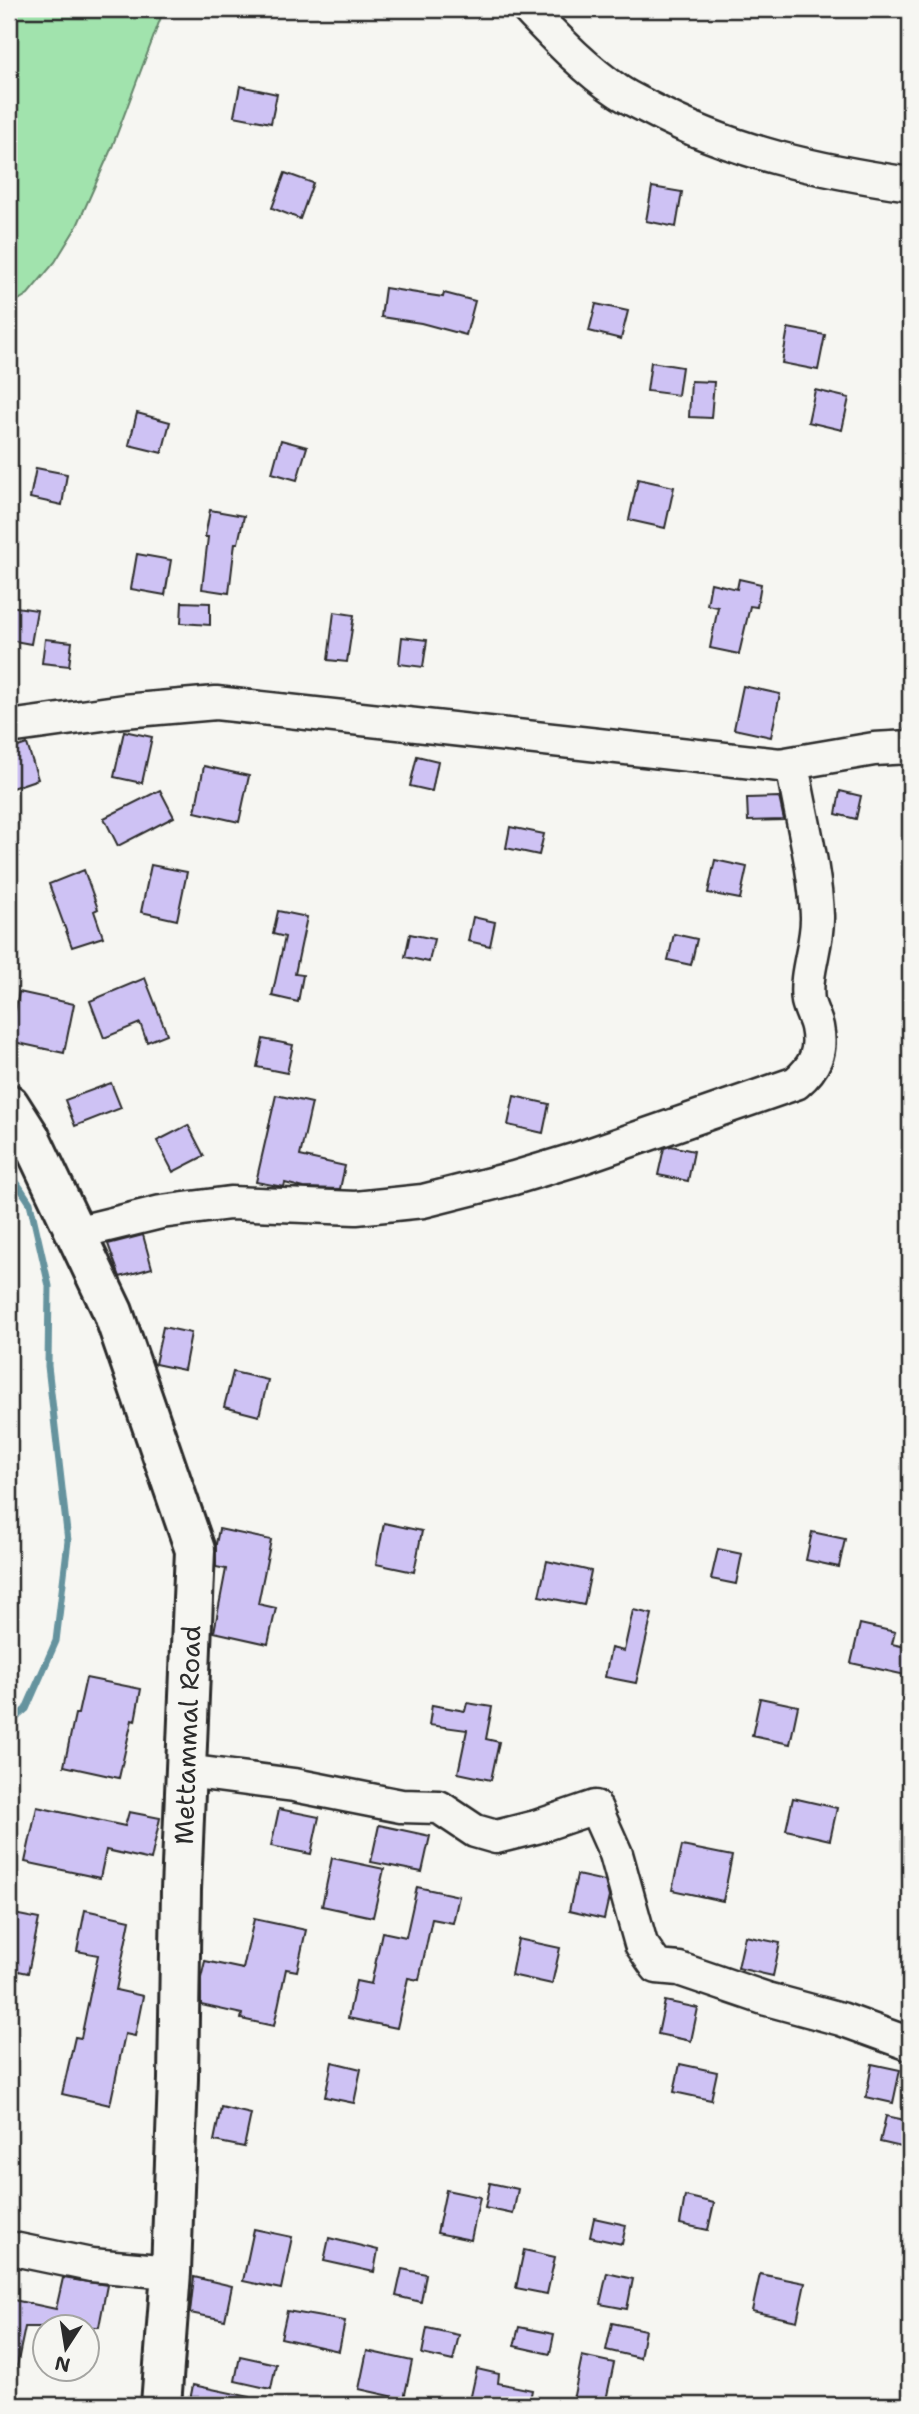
<svg xmlns="http://www.w3.org/2000/svg" width="919" height="2414" font-family="'Shantell Sans',sans-serif">
  <style>
    .green { fill: #a1e3ad; stroke: #66876c; stroke-width: 2 }
    .lines { fill: none; stroke-linecap: round; stroke-linejoin: round }
    .stream { stroke: #65939e; stroke-width: 7 }
    .building { fill: #cec2f4; stroke: #2b2b2b; stroke-width: 2 }
    .minor-casing { stroke: #2b2b2b; stroke-width: 37 }
    .major-casing { stroke: #2b2b2b; stroke-width: 44 }
    .minor { stroke: #f6f6f2; stroke-width: 32 }
    .major { stroke: #f6f6f2; stroke-width: 38 }
    .labels { text-anchor: middle; dominant-baseline: central; stroke-width: 5; stroke-linejoin: round; paint-order: stroke }
    .street-label { font-size: 26px; fill: #2b2b2b; stroke: #f6f6f2 }
  </style>
  <rect width="100%" height="100%" fill="#f6f6f2"/>
  <filter id="ink" filterUnits="userSpaceOnUse"><feTurbulence type="fractalNoise" baseFrequency=".0143" numOctaves="2"/><feDisplacementMap in="SourceGraphic" scale="14" xChannelSelector="R" yChannelSelector="G"/><feConvolveMatrix kernelMatrix="1 2 1 2 8 2 1 2 1" color-interpolation-filters="sRGB"/></filter>
  <g filter="url(#ink)">
    <!-- green -->
    <path class="green" d="M9,9H164L112,147L77,226L55,262L28,294L9,306Z"/>
    <g class="lines">
      <!-- stream -->
      <path class="stream" d="M9,1171L30,1203L49,1286L48,1366L68,1541L56,1641L26,1709L9,1724"/>
    </g>
    <!-- building -->
    <path class="building" d="M240,86L277,94L271,123L234,116Z
      M285,173L313,183L300,219L272,208Z
      M652,187L682,192L676,227L646,221Z
      M385,288L443,297L444,293L475,301L466,335L421,323L381,317Z
      M596,304L628,311L621,339L589,331Z
      M788,328L825,335L818,370L782,363Z
      M651,362L682,367L678,395L647,391Z
      M691,381L714,382L711,418L689,417Z
      M815,390L849,398L842,430L808,422Z
      M137,413L170,422L162,453L129,445Z
      M281,440L307,447L297,480L272,473Z
      M36,468L67,474L62,505L30,498Z
      M638,479L674,487L665,528L629,520Z
      M210,510L244,516L238,543H235L229,593L202,589L208,537H205Z
      M137,554L171,560L165,595L131,589Z
      M739,579L761,584L757,607L750,606L739,654L710,648L718,607L707,605L711,583L737,589Z
      M182,602L210,603V625L181,623Z
      M9,606L37,610L31,644L9,640Z
      M334,612L354,615L347,662L328,660Z
      M402,637L427,640L423,667L399,664Z
      M45,639L72,642L69,666L42,663Z
      M743,686L780,694L771,737L734,729Z
      M124,731L152,737L142,783L114,777Z
      M27,744L38,779L9,789V750Z
      M417,756L438,761L432,791L410,786Z
      M204,766L249,776L239,822L195,812Z
      M160,790L174,817L118,846L104,818Z
      M840,791L861,796L856,819L836,814Z
      M779,797L784,820L748,821L747,798Z
      M510,827L544,834L539,855L506,848Z
      M715,860L747,867L740,899L708,893Z
      M151,865L187,872L177,920L141,912Z
      M84,870L98,909L94,911L103,937L72,947L49,884Z
      M278,911L307,917L295,974L303,975L298,1002L272,996L285,937L273,934Z
      M473,917L495,922L490,946L468,941Z
      M410,934L434,939L429,962L405,957Z
      M674,934L697,939L691,965L668,960Z
      M145,978L167,1034L147,1042L140,1023L104,1038L90,1001Z
      M19,992L74,1004L64,1053L9,1041Z
      M263,1039L293,1045L287,1073L257,1067Z
      M111,1083L121,1108L75,1126L65,1100Z
      M276,1095L312,1103L300,1156L345,1166L340,1189L304,1188L285,1183L284,1187L278,1186L256,1182Z
      M514,1096L549,1104L543,1133L508,1125Z
      M188,1125L204,1156L173,1172L157,1141Z
      M671,1146L694,1151L688,1181L658,1175L664,1148Z
      M143,1235L152,1268L120,1277L108,1244Z
      M163,1327L191,1333L184,1370L155,1364Z
      M233,1372L268,1380L259,1416L224,1407Z
      M384,1523L422,1531L414,1572L376,1564Z
      M219,1529L271,1540L258,1604L276,1608L268,1644L214,1632L226,1569L216,1567V1544Z
      M812,1532L845,1539L839,1567L806,1560Z
      M718,1549L742,1554L736,1584L711,1579Z
      M547,1561L591,1571L584,1605L539,1596Z
      M633,1610L652,1614L636,1683L605,1677L611,1648L624,1651Z
      M860,1624L895,1632L892,1644L910,1648V1676L851,1663Z
      M86,1678L141,1689L135,1721L132,1720L119,1778L64,1766L75,1714H78Z
      M760,1698L798,1706L790,1744L752,1736Z
      M467,1703L492,1707L486,1739L499,1742L491,1780L458,1773L467,1730L429,1725L432,1705L465,1711Z
      M793,1798L837,1808L830,1840L786,1830Z
      M37,1807L125,1826L129,1812L160,1818L151,1860L106,1850L100,1878L25,1862Z
      M279,1809L319,1817L311,1854L271,1846Z
      M379,1825L430,1836L422,1872L371,1862Z
      M682,1846L732,1856L723,1901L672,1890Z
      M332,1858L384,1869L373,1917L322,1906Z
      M577,1875L605,1881L609,1897L604,1919L569,1911Z
      M417,1887L459,1896L453,1923L432,1919L419,1980L408,1978L397,2028L348,2018L356,1981L371,1984L382,1932L406,1937Z
      M85,1910L130,1920L116,1990L143,1996L135,2036L125,2034L110,2105L62,2094L75,2037L81,2038L98,1955L77,1951Z
      M9,1913L39,1919L28,1973L9,1969Z
      M254,1919L306,1930L297,1971L286,1969L274,2026L241,2019L242,2014L201,2005V1978L205,1961L243,1969Z
      M745,1936L780,1943L773,1976L738,1968Z
      M518,1939L560,1948L552,1984L511,1975Z
      M665,2001L698,2008L691,2041L658,2034Z
      M332,2062L361,2069L354,2103L325,2097Z
      M680,2064L717,2072L711,2100L674,2092Z
      M872,2064L900,2070L893,2103L866,2097Z
      M221,2107L251,2114L244,2147L214,2141Z
      M886,2116L910,2121V2149L880,2142Z
      M490,2183L518,2189L513,2214L485,2208Z
      M446,2190L480,2197L471,2240L437,2233Z
      M685,2196L714,2203L708,2230L680,2224Z
      M594,2218L626,2225L622,2244L590,2237Z
      M254,2229L292,2237L281,2289L243,2281Z
      M329,2238L378,2250L374,2272L324,2261Z
      M524,2250L555,2257L547,2294L516,2288Z
      M402,2269L426,2274L421,2302L396,2296Z
      M607,2273L633,2279L627,2309L600,2304Z
      M760,2274L805,2283L797,2321L752,2311Z
      M194,2277L232,2286L225,2320L190,2313Z
      M63,2278L107,2285L99,2327H25L17,2366L9,2365V2299L56,2309Z
      M287,2311L345,2321L339,2351L281,2338Z
      M612,2323L645,2330L640,2358L606,2350Z
      M519,2327L554,2334L550,2354L514,2346Z
      M427,2328L459,2335L453,2361L422,2354Z
      M367,2351L412,2361L404,2399L359,2389Z
      M240,2356L276,2364L271,2389L235,2381Z
      M582,2356L614,2363L605,2405H572Z
      M477,2369L499,2374L498,2383L532,2390L529,2405H469Z
      M193,2385L250,2397L249,2405H189Z"/>
    <g class="lines">
      <!-- minor casing -->
      <g class="minor-casing">
        <path id="minor" d="M528,9C556,38 584,68 618,91C628,98 640,103 651,109C732,152 820,171 910,184
          M9,727L124,711L216,703L780,765L874,749L910,747
          M75,1233L161,1212L230,1203L356,1208L423,1201L514,1178L577,1159L796,1083C815,1067 822,1052 817,1027C815,1018 810,1010 808,1001C804,973 818,945 817,916C815,865 800,814 792,763
          M186,1771L294,1785L401,1806L439,1807L475,1831L496,1837L536,1827L595,1807L616,1854L641,1944L657,1967L679,1969L767,1999L841,2019L910,2044
          M9,2248L91,2265L171,2272"/>
      </g>
      <!-- major casing -->
      <g class="major-casing">
        <path id="major" d="M9,1104L30,1137L113,1312L195,1550L181,1890L178,2079L171,2272L161,2405"/>
      </g>
      <!-- minor -->
      <use href="#minor" class="minor"/>
      <!-- major -->
      <use href="#major" class="major"/>
    </g>
  </g>
  <g class="labels">
    <!-- street labels -->
    <g class="street-label">
      <text transform="translate(187 1735) rotate(-88)">Mettammal Road</text>
    </g>
  </g>
  <!-- margin -->
  <rect width="919" height="2414" fill="none" stroke="#f6f6f2" stroke-width="35"/>
  <rect x="18" y="18" width="884" height="2379" fill="none" stroke="#2b2b2b" stroke-width="2.5" filter="url(#ink)"/>
  <!-- north arrow -->
  <g transform="translate(66 2348) rotate(192)"><circle r="33" fill="#f6f6f2" stroke="#a5a5a2" stroke-width="2"/>
  <path d="M0-5L12 26L0 18L-12 26Z" fill="#2b2b2b"/>
  <text y="-10" font-size="19" font-weight="bold" text-anchor="middle" fill="#2b2b2b">N</text>
  </g>
</svg>
